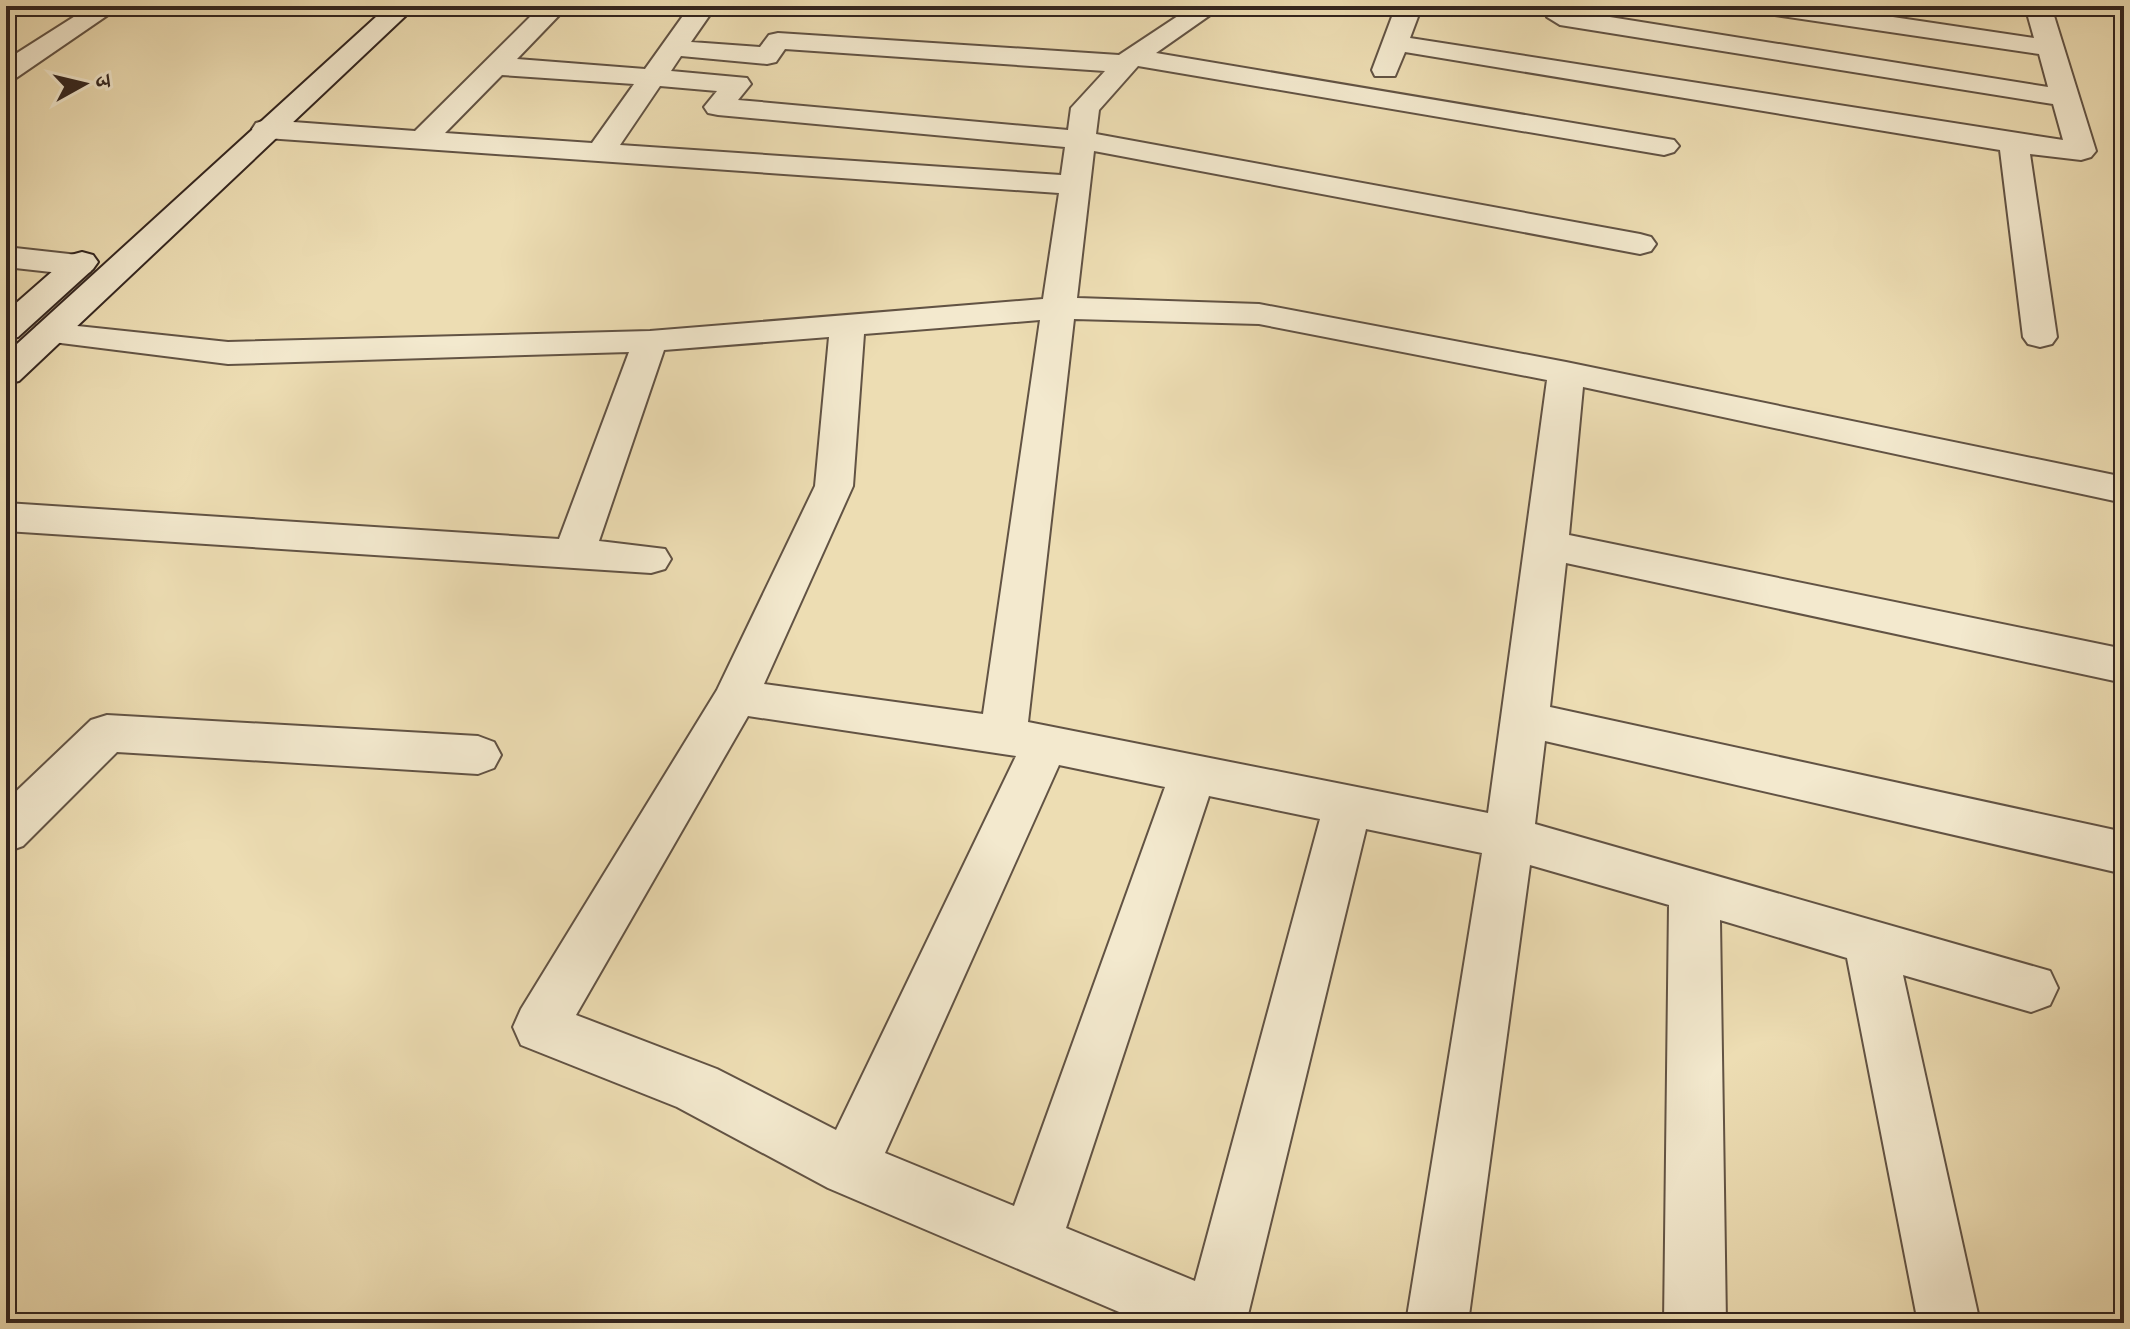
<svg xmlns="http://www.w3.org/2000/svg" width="2130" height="1329" font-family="'EB Garamond','Noto Serif Devanagari',serif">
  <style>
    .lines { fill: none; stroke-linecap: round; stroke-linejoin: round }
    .street-casing { stroke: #625344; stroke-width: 4 }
    .secondary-casing { stroke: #33251f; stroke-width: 4 }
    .street { fill: #f3e9ce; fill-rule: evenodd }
    .secondary { fill: #f3e9ce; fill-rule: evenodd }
  </style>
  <rect width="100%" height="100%" fill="#edddb3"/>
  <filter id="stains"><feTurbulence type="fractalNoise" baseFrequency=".0025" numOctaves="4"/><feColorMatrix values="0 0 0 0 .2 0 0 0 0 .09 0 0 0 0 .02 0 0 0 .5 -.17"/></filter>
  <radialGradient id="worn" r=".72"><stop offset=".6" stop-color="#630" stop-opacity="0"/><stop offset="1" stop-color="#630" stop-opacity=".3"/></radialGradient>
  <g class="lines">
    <!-- street casing -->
    <g class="street-casing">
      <path id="street" d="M91,6H121L16,78L6,80V60Z
        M541,6H568L517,59L645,69L690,6H716L691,42L760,47L769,35L778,33L1119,55L1193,6H1223L1156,53L1674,140L1679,146L1674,152L1664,155L1138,66L1099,110L1096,134L1640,234L1651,237L1656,244L1651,251L1640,254L1094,151L1077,298L1259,304L1566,362L2124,477V503L1583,387L1569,535L2124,649V683L1566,563L1550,707L2124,832V874L1545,741L1535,824L2050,971L2058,988L2050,1005L2031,1012L1903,975L1980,1323H1918L1847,958L1720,920L1726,1323H1664L1669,905L1530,865L1468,1323H1406L1482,853L1366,829L1246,1323H1145L828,1188L677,1107L521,1045L513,1027L521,1009L717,690L815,486L829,337L664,350L599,541L665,549L671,559L665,569L651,573L6,531V503L559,539L629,352L228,364L37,340L32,333L37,326L49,323L228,342L650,331L1043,299L1059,193L266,138L256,135L252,129L256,123L266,120L415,131ZM785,49L1105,71L1071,108L1068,130L738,100L751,84L747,78L671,71L681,56L767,64L776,62ZM502,75L634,84L592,143L445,133ZM660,86L717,91L704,107L708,113L718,115L1065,147L1061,175L620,145ZM1074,319L1259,324L1547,380L1488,813L1028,722ZM1040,320L983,714L764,684L853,486L864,334ZM748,716L1016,756L836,1130L717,1069L576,1015ZM1059,765L1165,787L1014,1206L885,1153ZM1209,796L1320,819L1195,1281L1066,1228Z
        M1396,6H1422L1410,38L2063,140L2053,104L1560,25L1547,17L1560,9L2048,87L2039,54L1768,14L1755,6H1819L2034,38L2025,6H2051L2096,151L2091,157L2081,160L2030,154L2057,337L2052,344L2040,347L2028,344L2023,337L2000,150L1405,52L1395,76H1375L1372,70Z
        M6,247L78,255L90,258L94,265L90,272L78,275L6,267Z
        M107,715L478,736L494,742L501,755L494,768L478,774L117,752L23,846L6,852V801L91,720Z"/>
    </g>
    <!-- secondary casing -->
    <g class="secondary-casing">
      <path id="secondary" d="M388,6H416L19,381L6,384V354Z
        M82,252L93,255L98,262L93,269L18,337L6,340V312L71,255Z"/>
    </g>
    <!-- street -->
    <use href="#street" class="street"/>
    <!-- secondary -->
    <use href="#secondary" class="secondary"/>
  </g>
  <!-- margin -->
  <rect width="2130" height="1329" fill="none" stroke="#edddb3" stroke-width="32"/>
  <rect x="8" y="8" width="2114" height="1313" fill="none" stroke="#33251f" stroke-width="4"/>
  <rect x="16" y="16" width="2098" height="1297" fill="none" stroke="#33251f" stroke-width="2"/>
  <!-- north arrow -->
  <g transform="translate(84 84) rotate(82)" stroke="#f3e9ce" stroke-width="6" paint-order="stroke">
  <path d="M0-6L14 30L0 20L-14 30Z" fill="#33251f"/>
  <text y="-12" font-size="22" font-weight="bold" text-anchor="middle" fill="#33251f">उ</text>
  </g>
  <rect width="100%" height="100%" filter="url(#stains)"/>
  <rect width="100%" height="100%" fill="url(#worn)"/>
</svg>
